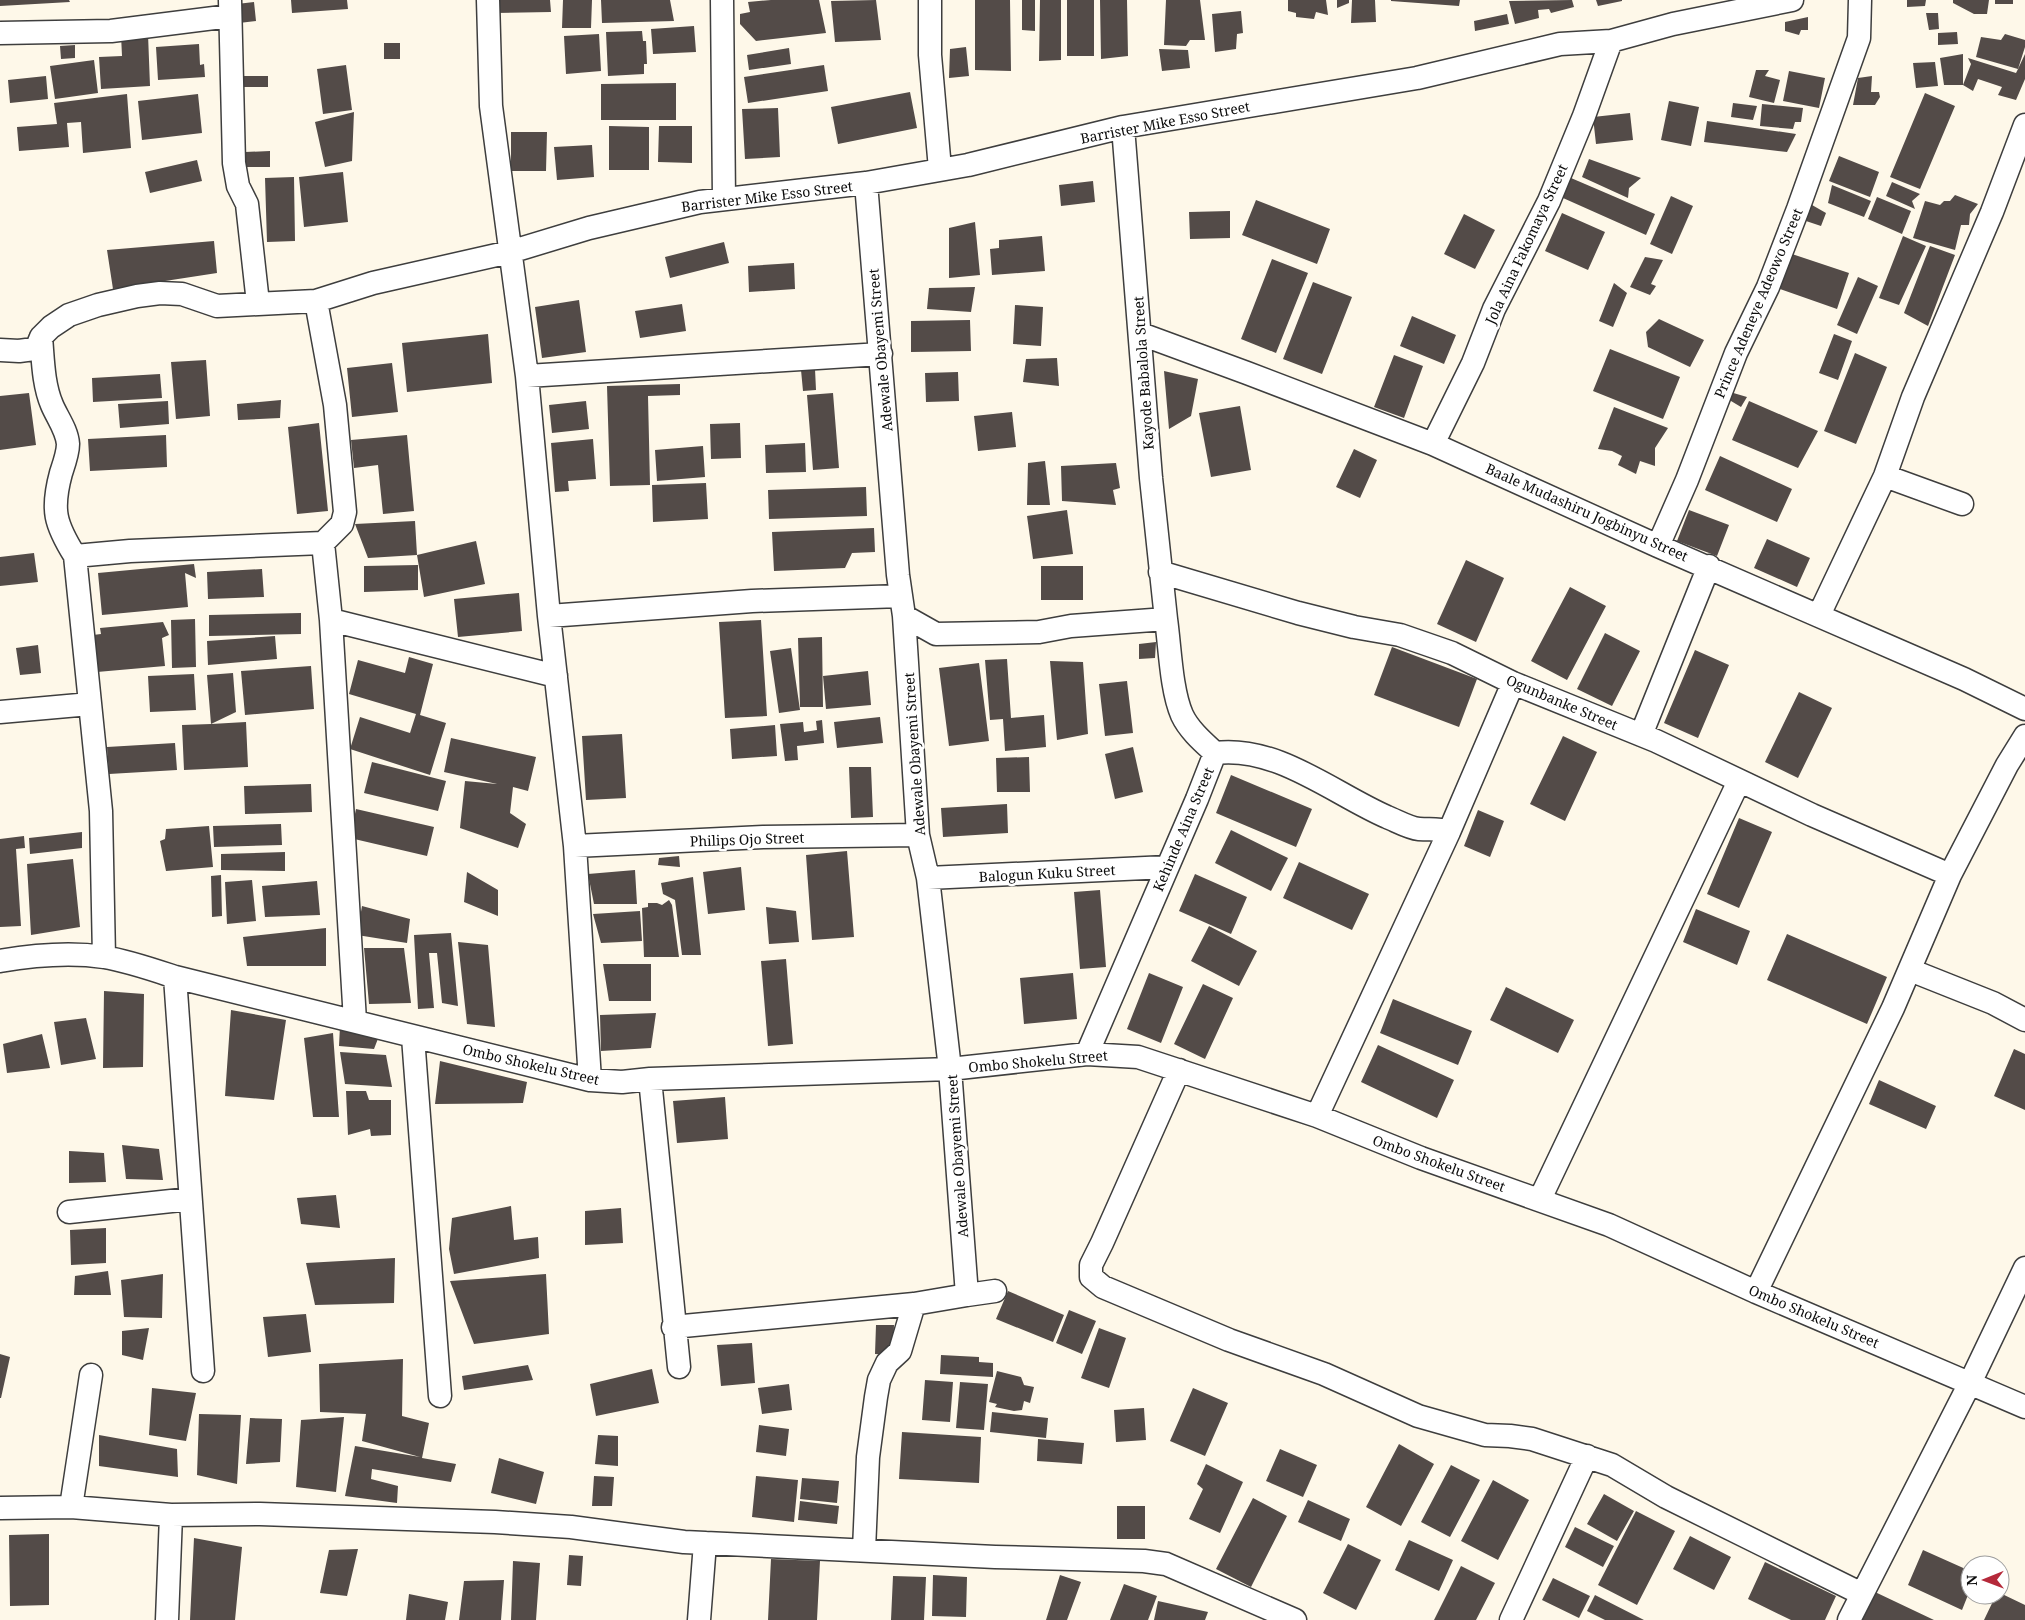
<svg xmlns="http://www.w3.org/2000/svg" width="2025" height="1620" font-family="'Noto Serif',serif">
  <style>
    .building { fill: #534b48 }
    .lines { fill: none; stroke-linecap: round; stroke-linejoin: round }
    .minor-casing { stroke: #3e3e3e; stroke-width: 25 }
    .minor { stroke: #fff; stroke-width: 22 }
    .labels { text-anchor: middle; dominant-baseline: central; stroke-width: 5; stroke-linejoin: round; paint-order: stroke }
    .street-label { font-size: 14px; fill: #0b0b0b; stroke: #fff }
  </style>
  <rect width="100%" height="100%" fill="#fef8e9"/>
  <!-- building -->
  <path class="building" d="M0,0H69L70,2L0,6Z
    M291,0H347L348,9L292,13Z
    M495,0H550L551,12L495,13Z
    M563,0H592L591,28H562Z
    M601,0H670L674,21L602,23Z
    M771,0H819L826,33L756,41L740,24V14L750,12L748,2Z
    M876,0L881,40L835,42L831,1Z
    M975,0H1010L1011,71L975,70Z
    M1022,0H1035V31L1022,30Z
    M1040,0H1061V60L1039,61Z
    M1067,0H1094V56H1067Z
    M1100,0H1127L1128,56L1101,59Z
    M1166,0H1200L1205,40H1190L1186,46L1164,45Z
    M1288,0H1326L1328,15L1316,12L1314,19L1296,17V13L1288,11Z
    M1337,0H1349V3L1337,8Z
    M1352,0H1375L1376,22L1351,23Z
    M1391,0H1460L1459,6L1391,1Z
    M1572,0L1574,7L1551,13L1549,9L1538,10L1539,18L1515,24L1509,1Z
    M1596,0H1622V1L1598,6Z
    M1907,0H1926L1925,6L1907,7Z
    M1953,0H1989L1987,14H1974L1953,3Z
    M1995,0H2013V4H1995Z
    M254,2L256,21L239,23L237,4Z
    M1241,11L1243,33L1237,34L1236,49L1215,52L1212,14Z
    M1926,13H1938L1939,29L1929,30Z
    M1507,14L1509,24L1475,31L1474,21Z
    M1808,17V30H1801L1799,35L1785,31V22Z
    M694,26L696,52L653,54L651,29Z
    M642,31L643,41H646L647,64H644V74L608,76L606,32Z
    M1957,32L1958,44L1938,45V33Z
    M148,34L150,86L101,89L99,57L122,56L121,35Z
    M599,34L601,71L566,74L564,36Z
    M2005,34L2025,40V47L2018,69L2025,54V79L2016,100L1998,95L2002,87L1978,79L1973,91L1963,85L1971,64L1968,58L2016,73L2018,69L1976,57L1981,37L2001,40Z
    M384,43H400V59H384Z
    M199,44L200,65L204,64L205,77L158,80L156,47Z
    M75,45V58L61,59L60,46Z
    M966,47L969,76L949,78L950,49Z
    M789,48L791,64L749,70L747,55Z
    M1159,49L1188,50L1190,68L1162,71Z
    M1963,54V85H1944L1940,58Z
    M94,60L98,93L55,99L50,66Z
    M1935,62L1938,86L1916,88L1913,63Z
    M346,65L352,110L323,114L317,69Z
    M824,65L828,91L748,103L744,77Z
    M1756,70H1769L1765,76L1780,80L1774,103L1749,97Z
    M1789,71L1825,78L1819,108L1783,101Z
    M46,76L48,99L10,103L8,80Z
    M241,76H268V87H241Z
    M1872,76L1871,92H1879L1880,97L1875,105H1853L1858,78Z
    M676,83V120H601V84Z
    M910,92L917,128L838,144L831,107Z
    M1925,93L1955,106L1920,189L1890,177Z
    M127,94L131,148L83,153L81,122L67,123L69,147L19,151L17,127L57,124L54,103Z
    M198,94L202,133L142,140L138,101Z
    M1669,101L1699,107L1691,146L1661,140Z
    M1733,103L1757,106L1753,120L1731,117Z
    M1762,104L1803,108L1801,122H1795L1793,129L1760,126Z
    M778,108L780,157L745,159L742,109Z
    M354,112L352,161L325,167L315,122Z
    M1630,113L1633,140L1596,144L1593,117Z
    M1707,121L1796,134L1787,152L1704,142Z
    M609,126L649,127V170H609Z
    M659,126H692V163L658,162Z
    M511,132H547L546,171H511Z
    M592,145L594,177L557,180L554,147Z
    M270,151V167H245V152Z
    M1839,156L1879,172L1870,197L1829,181Z
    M1589,159L1641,178L1629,188L1628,198L1582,177Z
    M197,160L202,181L150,193L145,172Z
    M343,172L348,222L304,227L299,177Z
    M294,177L295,241L267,242L265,178Z
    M1571,178L1655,214L1646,235L1563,198Z
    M1093,181L1095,202L1061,206L1059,185Z
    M1892,182L1920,194L1912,201L1915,209L1886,196Z
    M1832,185L1871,201L1864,217L1828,203Z
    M1955,195L1978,204L1970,214L1969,225H1961L1955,250L1913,238L1925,201L1940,205L1944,201H1950Z
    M1671,196L1693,206L1672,254L1650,244Z
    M1877,197L1911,211L1902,234L1868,219Z
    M1256,200L1330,229L1317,264L1242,235Z
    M1812,205L1826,213L1821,226L1806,221Z
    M1230,211V238L1190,239L1189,212Z
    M1562,213L1605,232L1588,270L1545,251Z
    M1464,214L1495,230L1475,269L1444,254Z
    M975,222L980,275L949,278V228Z
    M1042,236L1045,271L992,275L990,249L999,248V240Z
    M1903,236L1926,246L1899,305L1879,298Z
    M214,241L217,273L113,289L107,250Z
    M724,242L729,263L670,278L665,257Z
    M1930,246L1955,255L1928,326L1904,313Z
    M1792,254L1849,273L1837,309L1780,289Z
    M1645,257L1663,260L1651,284L1656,286L1650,295L1630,287Z
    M1272,259L1308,273L1276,353L1241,339Z
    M794,263L795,289L749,292L748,266Z
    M1858,277L1878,286L1857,334L1837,325Z
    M1313,282L1352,297L1322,374L1283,359Z
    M1614,283L1627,293L1613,327L1599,321Z
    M975,287L971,312L927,309L929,288Z
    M579,300L586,352L542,358L535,307Z
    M682,304L686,331L640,338L635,311Z
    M1015,305L1043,307L1041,346L1013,344Z
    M1412,316L1456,335L1444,364L1400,346Z
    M1659,319L1704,340L1690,367L1648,347L1646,332Z
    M970,320L971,351L911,352V321Z
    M488,334L492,383L407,392L402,343Z
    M1834,334L1852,341L1838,380L1819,373Z
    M1610,349L1680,377L1663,419L1593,391Z
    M1855,353L1887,367L1856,444L1824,431Z
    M1394,355L1423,366L1404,418L1374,407Z
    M1057,358L1059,386L1023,382L1026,359Z
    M206,360L210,416L176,419L171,362Z
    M392,363L398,412L352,417L347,368Z
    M815,369L816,390L803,391L801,370Z
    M1164,371L1198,379L1191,416L1169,429Z
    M958,372L959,401L926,402L925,373Z
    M160,374L162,398L93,402L92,378Z
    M680,384V395L648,396L650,485L610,486L607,386Z
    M1730,392L1747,397L1741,407L1726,398Z
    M29,393L36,445L0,450V396Z
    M833,393L839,468L813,470L807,395Z
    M281,400L280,418L238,420L237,404Z
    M168,401L169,424L120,428L118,404Z
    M586,401L589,429L552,433L549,405Z
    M1749,401L1818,431L1798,468L1732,440Z
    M1240,406L1251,470L1211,477L1199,413Z
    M1614,407L1668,428L1655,448V466L1640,461L1636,474L1618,465L1622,456L1612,451L1598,449Z
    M1012,412L1016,447L978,451L974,416Z
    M319,423L328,511L297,514L288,427Z
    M740,423L741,458L711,459L710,424Z
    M166,435L167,467L90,471L88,439Z
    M407,435L414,511L383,514L378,465L354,468L351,440Z
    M593,439L596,479L568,481L569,491L555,492L551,443Z
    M805,443L806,472L766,473L765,445Z
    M703,446L705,477L657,481L655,450Z
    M1354,449L1377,460L1360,498L1336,487Z
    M1720,456L1792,489L1777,522L1705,490Z
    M1045,461L1050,505H1027L1028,463Z
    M1116,463L1120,488L1113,490L1116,505L1062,501L1061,466Z
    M706,483L708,519L653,522L652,485Z
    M866,487L867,516L769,519L768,490Z
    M1067,510L1073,554L1033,559L1027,516Z
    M1689,510L1729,525L1717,556L1677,541Z
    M415,521L417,555L368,558L355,524Z
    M874,528L875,552L852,553L845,568L774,571L772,532Z
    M1767,539L1810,558L1797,587L1754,568Z
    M476,541L485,584L424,597L417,555Z
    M34,553L38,582L0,586V557Z
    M1466,560L1504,578L1476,642L1437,624Z
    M194,564L196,578L185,573L188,607L102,615L98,573Z
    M418,565V590L364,592V566Z
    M1041,566H1083V600H1041Z
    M262,569L264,597L208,599L207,572Z
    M1570,587L1606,606L1567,680L1531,661Z
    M519,593L522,631L458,637L454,599Z
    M301,613V634L209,636V615Z
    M195,619L196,667L172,668L171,620Z
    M761,620L767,716L725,718L719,622Z
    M163,622L169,635L162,638L165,666L97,672L93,635L101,634L100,628Z
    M1605,633L1640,651L1612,706L1577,689Z
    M275,636L277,659L208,665L207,641Z
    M822,637L823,707H800L798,638Z
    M1156,642L1155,658L1139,659V644Z
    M38,645L41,673L20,675L16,648Z
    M1392,647L1477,679L1459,727L1374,695Z
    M791,648L800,710L779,713L770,651Z
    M1695,650L1729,665L1698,738L1664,723Z
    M409,657L433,664L420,715L446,723L430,775L350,749L360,717L410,733L416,714L349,694L358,660L405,673Z
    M1007,659L1011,718L1044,715L1046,747L1005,751L1003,719L990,720L985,660Z
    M1050,661L1083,662L1088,734L1057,740Z
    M979,663L989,741L949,746L939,668Z
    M311,666L314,709L245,715L241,671Z
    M868,671L871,705L826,709L823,676Z
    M233,673L236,712L211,724L246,722L248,767L184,770L182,725L211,724L207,675Z
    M194,674L196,710L150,712L148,676Z
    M1127,681L1133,733L1105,736L1099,684Z
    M1799,692L1832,708L1798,778L1765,762Z
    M880,717L883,743L837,748L834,722Z
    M822,720L824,743L797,746L798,760L785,761L780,724L803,722L804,732L817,730L816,721Z
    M775,725L777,756L732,759L730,729Z
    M622,734L626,798L586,800L582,736Z
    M1563,736L1597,752L1565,821L1530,804Z
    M451,738L536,757L528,791L513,787L510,813L526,824L518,848L460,828L465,781L497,784L444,772Z
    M175,743L177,770L109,774L107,747Z
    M1133,747L1143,792L1115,799L1105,754Z
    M1029,757L1030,792H997L996,758Z
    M372,762L446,781L438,811L364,793Z
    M849,767H871L873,817L851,818Z
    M1231,775L1312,809L1296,847L1216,813Z
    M311,784L312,812L245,814L244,786Z
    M1007,804L1008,833L943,837L941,808Z
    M356,809L434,827L427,856L350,838Z
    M1478,810L1504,821L1490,857L1464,846Z
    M1739,818L1772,832L1739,908L1707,894Z
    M281,824L282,845L214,847L213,826Z
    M209,826L213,867L166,871L160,841L165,839L166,829Z
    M1231,830L1288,858L1271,891L1215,863Z
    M82,832V848L30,854L29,838Z
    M24,836L25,848L16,849L21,926L0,927V839Z
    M847,851L854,937L812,940L806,855Z
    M285,852V871L221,870V854Z
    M679,856L680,867L658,865L659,858Z
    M73,859L80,927L31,935L27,864Z
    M1299,862L1369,894L1352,930L1283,898Z
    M741,867L745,910L708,914L703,872Z
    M635,870L637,904H594L588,874Z
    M467,872L498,890V916L464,902Z
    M1195,874L1247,897L1231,934L1179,911Z
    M221,875L222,916L212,917L211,876Z
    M693,877L701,955H682L675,900L663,894L661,883Z
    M252,880L256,921L227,924L225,882Z
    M317,881L320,915L265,917L262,886Z
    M1100,890L1106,967L1080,969L1074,892Z
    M669,900L672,905L679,957H644L642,908L648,907V903H657L662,905Z
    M362,906L410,919L407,943L357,935Z
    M766,907L796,911L799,942L769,944Z
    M1696,909L1750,931L1737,965L1683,942Z
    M640,911L642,941L601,943L593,914Z
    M1209,926L1257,951L1239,986L1191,961Z
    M326,928V966H247L243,937Z
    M451,933L458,1006L442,1003L437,953H429L434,1008L418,1009L414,935Z
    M1787,934L1887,977L1867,1024L1767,980Z
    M458,942L488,945L495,1027L467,1024Z
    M364,948H404L411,1003L369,1004Z
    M786,959L793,1044L768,1046L761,961Z
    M603,964H651V1001H609Z
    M1073,973L1077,1019L1024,1024L1020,978Z
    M1149,973L1183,987L1161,1043L1127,1029Z
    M1203,984L1233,998L1205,1059L1174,1044Z
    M1506,987L1574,1020L1558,1053L1490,1020Z
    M104,991L144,994L143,1067L103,1068Z
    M1393,999L1472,1031L1458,1065L1380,1033Z
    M231,1010L286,1020L274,1100L225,1096Z
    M656,1013L651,1048L601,1051L600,1015Z
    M86,1018L96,1059L61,1065L54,1022Z
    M340,1026L379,1036L374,1049L339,1046Z
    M333,1033L339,1117H313L304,1038Z
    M42,1034L50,1068L7,1073L3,1044Z
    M1378,1045L1454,1080L1437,1118L1361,1082Z
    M2014,1049L2025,1054V1110L1994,1096Z
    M340,1052L386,1055L392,1087L345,1084Z
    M440,1061L527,1082L523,1103L435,1104Z
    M1879,1080L1936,1106L1926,1129L1869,1104Z
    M346,1091H366L369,1100H391V1135L371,1136L370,1129L348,1135Z
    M725,1097L728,1139L677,1143L673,1101Z
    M122,1145L159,1149L163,1180L126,1179Z
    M69,1151L104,1153L106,1182L69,1183Z
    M336,1195L340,1228L301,1224L297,1198Z
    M511,1206L514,1240L538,1237L539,1258L454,1274L449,1249L452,1218Z
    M621,1208L623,1243L585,1245V1211Z
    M106,1228V1263L71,1265L70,1230Z
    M395,1258L394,1303L315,1305L306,1263Z
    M108,1271L111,1295H74L75,1276Z
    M163,1274L162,1318L124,1317L121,1280Z
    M546,1274L549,1334L474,1344L450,1281Z
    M1008,1291L1064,1315L1053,1342L996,1319Z
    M1069,1310L1096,1321L1082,1354L1056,1343Z
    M306,1314L311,1352L268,1357L263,1317Z
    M876,1325H894L893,1355L875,1354Z
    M149,1328L143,1360L122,1355V1331Z
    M1099,1328L1126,1338L1109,1388L1081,1378Z
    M752,1343L755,1383L721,1386L717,1345Z
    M0,1354L10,1357L1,1398H0Z
    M941,1355L979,1357V1362L993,1363V1377L940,1374Z
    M403,1359L402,1416L429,1423L422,1458L456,1464L451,1482L372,1469L371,1479L398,1486L397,1503L345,1496L355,1446L420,1457L362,1441L366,1414L320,1412L319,1364Z
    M528,1365L533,1380L464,1390L462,1376Z
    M652,1369L659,1403L596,1416L590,1384Z
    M997,1371L1021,1377L1024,1385L1034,1387L1030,1403L1024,1401L1022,1410L1014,1411L995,1407L997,1404L989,1402Z
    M925,1380L953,1382L950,1422L922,1420Z
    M960,1382L988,1384L984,1430L956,1428Z
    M789,1384L792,1410L762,1414L758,1388Z
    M152,1388L196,1393L186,1441L149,1435Z
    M1193,1388L1228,1403L1205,1456L1170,1441Z
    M1144,1408L1146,1440L1116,1442L1114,1410Z
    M992,1412L1048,1418L1046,1438L990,1432Z
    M199,1414L241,1415L237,1484L197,1475Z
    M344,1417L336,1492L296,1487L301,1420Z
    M250,1418L282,1419L280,1462L246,1464Z
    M759,1425L789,1429L786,1456L756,1452Z
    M902,1432L981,1437L979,1483L899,1479Z
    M99,1435L177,1449L178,1477L99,1466Z
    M598,1435L618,1436V1466L595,1464Z
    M1038,1439L1084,1443L1082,1464L1037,1461Z
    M1399,1444L1434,1464L1401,1526L1366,1507Z
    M1280,1449L1317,1465L1303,1497L1266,1481Z
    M499,1458L544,1472L536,1504L491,1493Z
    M1206,1464L1243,1482L1220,1533L1189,1519L1203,1489L1197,1484Z
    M1451,1465L1480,1480L1450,1537L1421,1522Z
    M594,1476L614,1477L612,1506H592Z
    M756,1476L798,1480L794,1522L752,1517Z
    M802,1478L839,1481L837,1503L800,1499Z
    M1493,1480L1529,1500L1498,1560L1461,1541Z
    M1604,1494L1634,1511L1617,1541L1587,1524Z
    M1253,1498L1287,1516L1251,1587L1216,1569Z
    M1308,1500L1350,1519L1341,1541L1298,1522Z
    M800,1501L839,1506L837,1524L798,1520Z
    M1117,1506H1145V1539H1117Z
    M1636,1511L1675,1531L1637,1605L1598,1585Z
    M1575,1527L1614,1546L1603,1567L1565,1547Z
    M49,1534V1605L10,1606L9,1535Z
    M1690,1536L1731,1557L1714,1590L1673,1569Z
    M194,1538L242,1547L235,1620H190Z
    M1409,1540L1453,1560L1439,1591L1395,1570Z
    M1348,1544L1381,1560L1356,1610L1323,1593Z
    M358,1549L347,1596L320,1593L329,1550Z
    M1923,1550L1970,1571V1590L1962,1610L1908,1585Z
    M569,1555L583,1556L581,1586L567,1585Z
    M771,1559L820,1561L817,1620H768Z
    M513,1561L540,1563L536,1620H511Z
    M1765,1562L1836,1596L1825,1620H1791L1748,1599Z
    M1461,1566L1495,1583L1476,1620H1434Z
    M933,1575L967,1577L966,1617L932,1616Z
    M1060,1575L1081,1582L1067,1620H1046Z
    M893,1576L926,1577L924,1620H891Z
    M1553,1578L1590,1596L1579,1618L1542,1600Z
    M504,1580L501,1620H459L464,1581Z
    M1124,1584L1157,1596L1148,1620H1110Z
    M1875,1592L1934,1620H1862Z
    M2000,1593L2025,1605V1620H1984L1996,1595H2000Z
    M409,1594L448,1602L445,1620H406Z
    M1595,1595L1644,1620H1605L1587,1611Z
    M1158,1601L1208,1612L1205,1620H1154Z"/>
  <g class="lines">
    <!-- minor casing -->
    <g class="minor-casing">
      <path id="minor" d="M230,0L234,163L238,186L247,204L258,303
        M488,0L491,106L527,376L549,616L575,846L590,1080
        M722,0L724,199
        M930,0V55L940,169
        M0,33L111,31L230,16
        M866,183L898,575L904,616L918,835L928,878L950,1069L967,1295L995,1291
        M316,301L335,405L345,512L342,524L323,543L331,620L355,1021
        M1141,334L1247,373L1433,444L1658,546L1964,679L2025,709
        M41,337C43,359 43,384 52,405C57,417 67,430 68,444C68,453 64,464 61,473C51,510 55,524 75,556L101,811L104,957
        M0,350L19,351L34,349L37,347L41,337L51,327L69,315L98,305L137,296L160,293L182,294L217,306L316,301L373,283L510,252L589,228L700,202L866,183L968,165L1123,127L1417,78L1560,44L1611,41L1673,24L1792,0
        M527,376L881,354
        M1433,444L1473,363L1494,309L1549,201L1584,116L1611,41
        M1885,476L1962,504
        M1658,546L1687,480L1736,353L1768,287L1798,209L1859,38L1860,0
        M75,556L130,551L323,543
        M1160,572L1298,613L1354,627L1400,635L1452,653L1513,683L1656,741L1812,815L1950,875
        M1819,615L1885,476L1913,397L1992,212L2025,125
        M549,616L752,601L901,596
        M904,616L936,634L1039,632L1071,626L1166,619L1151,478L1123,127
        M1166,619C1170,647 1171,690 1182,715C1189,730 1203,742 1215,753
        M331,620L556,676
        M0,712L90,704
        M1641,735L1709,566
        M575,846L763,837L918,835
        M928,878L1167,867
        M0,961C35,955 69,952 104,957C128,961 151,969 175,977L590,1080L622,1082L650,1079L950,1069L1087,1054L1138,1057L1317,1116L1421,1158L1609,1225L1756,1292L2025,1407
        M1910,970L1993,1003L2025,1020
        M175,977L203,1371
        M413,1037L440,1396
        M1087,1054L1197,799L1215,753C1277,745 1334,794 1387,817C1397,821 1409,828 1419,829C1431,830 1437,828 1449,832
        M1179,1070L1102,1243L1091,1265V1277L1103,1287L1229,1340L1324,1374L1418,1416L1485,1435L1510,1436L1532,1439L1612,1465L1666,1497L1862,1594
        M650,1079L679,1367
        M1317,1116L1449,832L1513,683
        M1540,1199L1739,781
        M69,1212L190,1199
        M1756,1292L1893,1008L1950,875L2007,765L2025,736
        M673,1327L914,1304L967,1295
        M71,1507L91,1375
        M0,1508L71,1507L171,1515L260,1514L495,1522L571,1527L684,1542L995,1557L1144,1561L1166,1564L1295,1620
        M864,1550L868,1457L876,1397L879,1380L887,1363L900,1351L914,1304
        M167,1620L171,1515
        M699,1620L705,1543
        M1511,1620L1587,1456
        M1849,1620L1970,1383L2025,1268"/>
    </g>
    <!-- minor -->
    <use href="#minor" class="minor"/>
  </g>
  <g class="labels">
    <!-- street labels -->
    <g class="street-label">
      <text transform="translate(1165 122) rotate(-11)">Barrister Mike Esso Street</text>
      <text transform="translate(767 196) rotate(-7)">Barrister Mike Esso Street</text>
      <text transform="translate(1526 244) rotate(-65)">Jola Aina Fakomaya Street</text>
      <text transform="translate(1758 303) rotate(-67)">Prince Adeneye Adeowo Street</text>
      <text transform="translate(880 350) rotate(-95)">Adewale Obayemi Street</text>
      <text transform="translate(1143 373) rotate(-94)">Kayode Babalola Street</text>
      <text transform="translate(1587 512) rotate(24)">Baale Mudashiru Jogbinyu Street</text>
      <text transform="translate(1562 702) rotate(23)">Ogunbanke Street</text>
      <text transform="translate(914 754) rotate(-94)">Adewale Obayemi Street</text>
      <text transform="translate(1183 829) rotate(-67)">Kehinde Aina Street</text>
      <text transform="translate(747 839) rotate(-2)">Philips Ojo Street</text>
      <text transform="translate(1047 873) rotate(-3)">Balogun Kuku Street</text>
      <text transform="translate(1038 1061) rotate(-5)">Ombo Shokelu Street</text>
      <text transform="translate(531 1064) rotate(13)">Ombo Shokelu Street</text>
      <text transform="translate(957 1156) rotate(-94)">Adewale Obayemi Street</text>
      <text transform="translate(1439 1163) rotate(20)">Ombo Shokelu Street</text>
      <text transform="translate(1814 1316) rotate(23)">Ombo Shokelu Street</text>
    </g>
  </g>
  <!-- north arrow -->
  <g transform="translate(1985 1580) rotate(269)"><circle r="24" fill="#ffffff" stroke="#9d9d9d"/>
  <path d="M0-4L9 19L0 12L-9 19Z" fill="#b5293a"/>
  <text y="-8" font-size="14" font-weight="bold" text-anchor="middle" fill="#0b0b0b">N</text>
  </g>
</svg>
